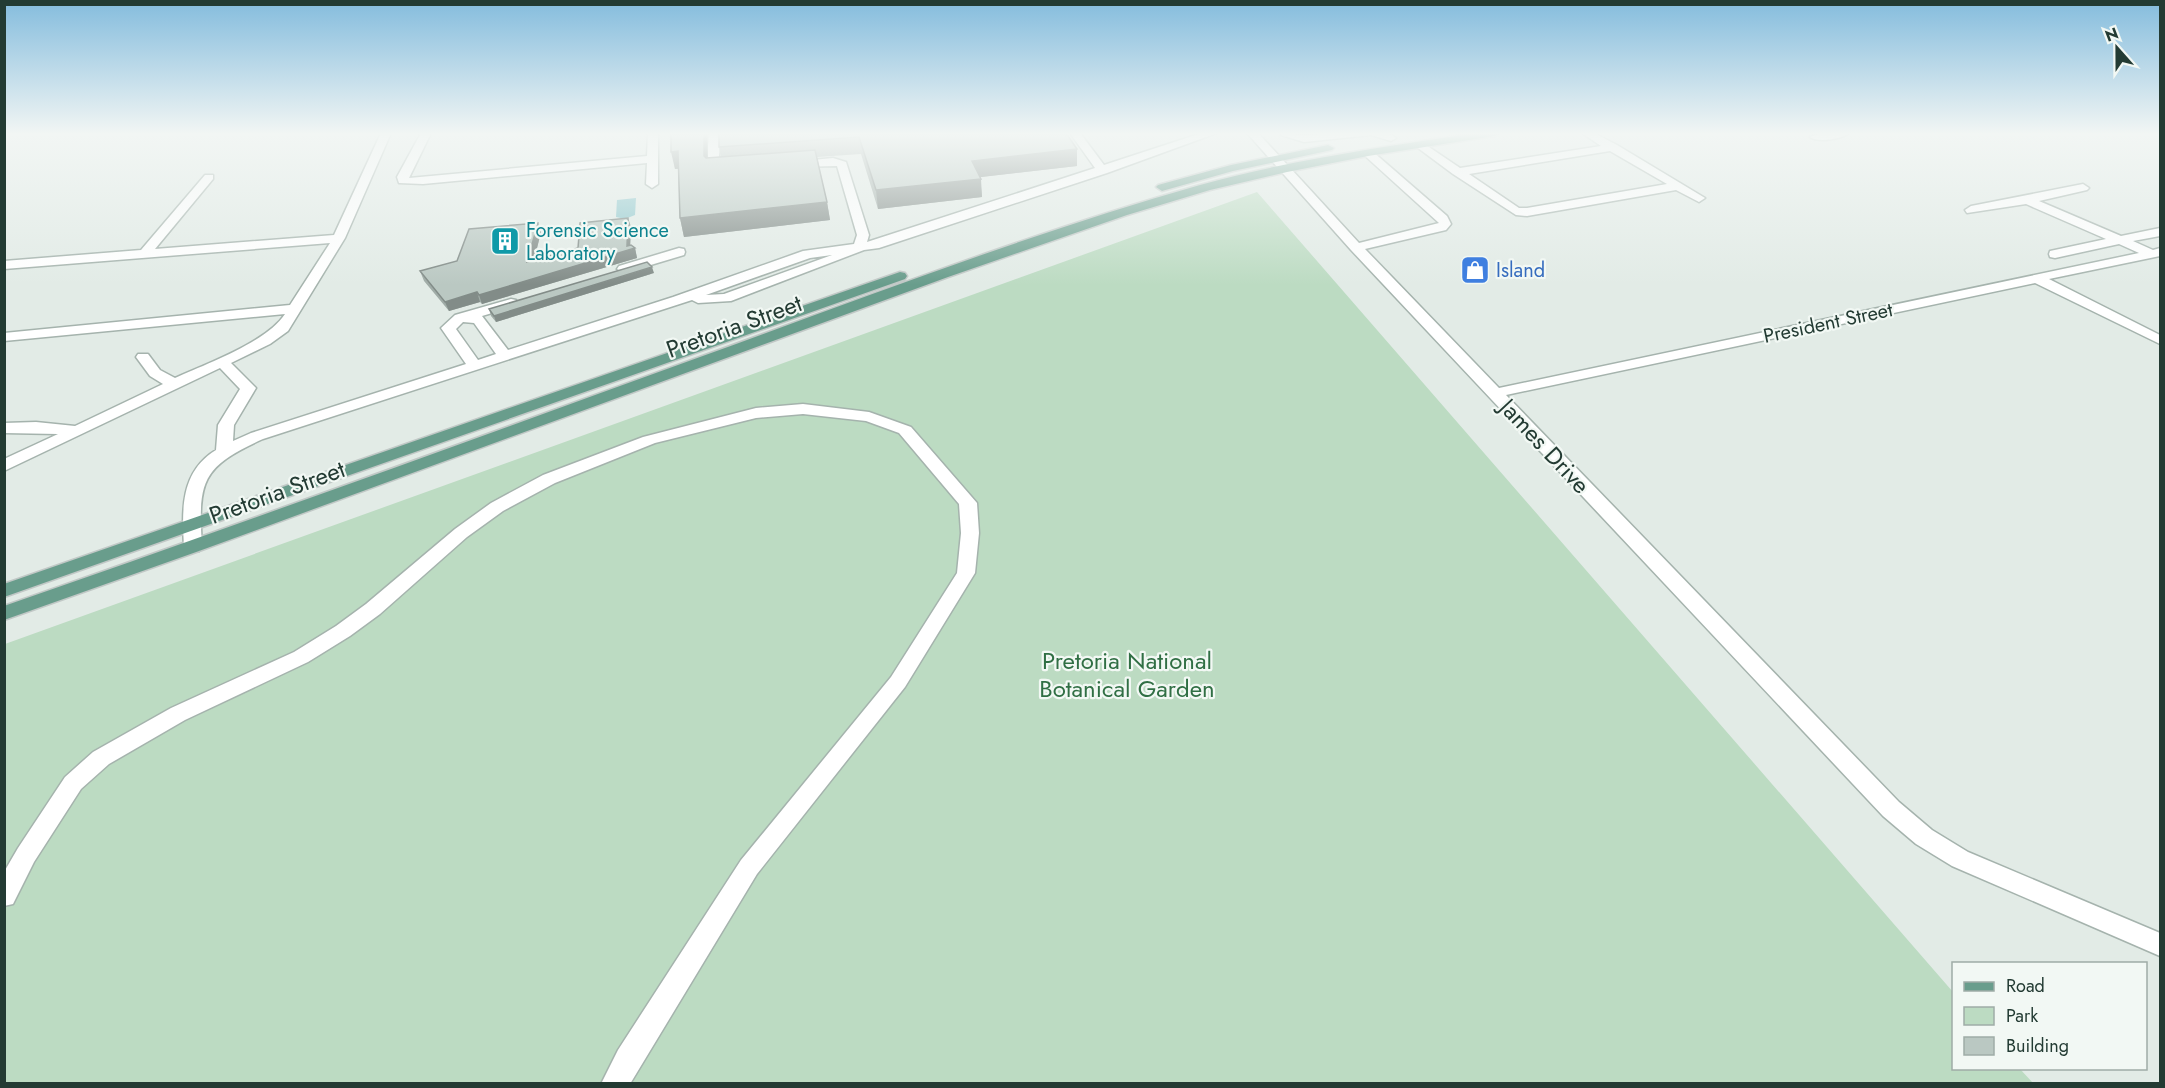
<svg xmlns="http://www.w3.org/2000/svg" width="2165" height="1088" font-family="Jost,sans-serif">
  <style>
    .green { fill: #bcdbc2 }
    .water { fill: #8ec7cc }
    .lines { fill: none; stroke-linecap: round; stroke-linejoin: round }
    .minor-casing { stroke: #a5b3ad; stroke-width: 3 }
    .major-casing { stroke: #c1c8c6; stroke-width: 3 }
    .minor { fill: #fff; fill-rule: evenodd }
    .major { fill: #699d8c; fill-rule: evenodd }
    .wall { fill: #a0aca7 }
    .shaded-wall { fill: #828c88 }
    .building { fill: #bac8c2; stroke: #828c88; stroke-width: 1.5 }
    .labels { text-anchor: middle; dominant-baseline: central; stroke-width: 4.5; stroke-linejoin: round; paint-order: stroke }
    .far-culture-label { font-size: 20px; fill: #0d838f; stroke: #f2f8f4; text-anchor: start }
    .far-shop-label { font-size: 20px; fill: #366cbe; stroke: #f2f8f4; text-anchor: start }
    .far-street-label { font-size: 20px; fill: #233b33; stroke: #f2f8f4 }
    .street-label { font-size: 24px; fill: #233b33; stroke: #f2f8f4 }
    .park-label { font-size: 24px; fill: #306f44; stroke: #f2f8f4 }
  </style>
  <rect width="100%" height="100%" fill="#e2ebe6"/>
  <!-- green -->
  <path class="green" d="M1257,192L1953,992L1954,1068L2020,1069L2033,1083L5,1084V644Z"/>
  <!-- water -->
  <path class="water" d="M636,198L635,215L625,219L616,217L617,200Z"/>
  <g class="lines">
    <!-- minor casing -->
    <g class="minor-casing">
      <path id="minor" d="M381,133H391L345,238L288,331L270,344L231,363L256,388L234,425L233,441L251,433L466,364L441,328L455,315L511,299L516,300L518,303L516,306L482,316L508,350L673,297L803,251L854,244L857,235L837,166L795,167L791,166V162L833,158L846,162L869,235L867,242L1095,168L1070,133H1080L1104,165L1202,133H1217L1107,173L879,248L864,250L731,301L698,303L692,300L263,439C201,467 198,481 202,547L199,551H187L184,547C182,510 180,472 216,450L218,425L240,389L220,368L4,471V459L58,434L4,433V423L36,422L75,426L163,384L150,376L136,357L138,354H148L160,370L175,378C206,364 267,342 285,314L4,341V333L290,305L330,243L4,269V261L141,250L205,175H213V179L155,249L334,235ZM832,255L724,294L706,295L810,258ZM463,322L474,323L496,354L478,360L456,329Z
        M421,133H431L409,178L647,156L648,133H658V184L652,188L646,184L647,163L423,184L399,183L397,177Z
        M709,133H721L718,167L727,169V173L712,172L706,169Z
        M1247,133H1258L1359,243L1439,223L1364,155V151H1372L1447,216L1451,224L1446,230L1365,249L1499,388L2139,253L2119,244L2055,258L2050,257L2049,254L2050,251L2106,239L2026,204L1967,213L1965,210L1971,206L2083,184L2089,188L2087,190L2039,201L2121,236L2160,228V236L2133,241L2153,250L2160,248V256L2049,279L2160,335V344L2035,283L1506,395L1899,802L1932,830L1968,852L2160,933V956L1952,866L1916,844L1883,816L1351,250Z
        M1280,133C1289,133 1299,136 1308,135C1328,135 1381,125 1396,138L1391,141L1371,135L1304,142L1281,135Z
        M1582,133H1594L1617,145L1705,198L1699,202L1676,190L1527,216L1516,215L1453,174L1414,145L1415,143H1423L1460,168L1601,146ZM1610,151L1667,184L1527,208H1519L1469,174Z
        M1822,133H1849C1841,139 1818,143 1810,137Z
        M679,248L684,249L685,252L684,255L624,273L617,269L619,266Z
        M803,404L869,412L911,427L977,503L979,533L975,573L905,687L757,874L630,1084H601L618,1050L741,860L891,677L957,573L961,533L959,504L899,433L866,421L803,414L756,418L655,443L555,483L503,511L467,537L380,614L350,636L308,662L185,720L109,764L81,789L34,862L13,904L4,906V872L18,848L65,777L93,752L171,708L294,652L336,626L366,604L455,529L491,503L543,475L643,437L756,408Z"/>
    </g>
    <!-- major casing -->
    <g class="major-casing">
      <path id="major" d="M1475,133H1499L1494,136L1368,156L1287,172L1210,190L1127,215L948,277L199,551L4,620V606C237,525 469,441 700,357C866,297 1031,233 1200,185C1290,160 1383,147 1475,133Z
        M1328,145L1334,148L1332,150L1233,171L1162,191L1156,187L1158,185L1231,165Z
        M900,272L905,273L907,276L905,279L4,597V584Z"/>
    </g>
    <!-- minor -->
    <use href="#minor" class="minor"/>
    <!-- major -->
    <use href="#major" class="major"/>
  </g>
  <!-- wall -->
  <path class="wall" d="M671,133H707L708,158L721,157L719,147V133L1025,134L1077,149V166L980,177L982,197L878,209L861,154L817,157L827,202L830,220L684,237L680,218L678,169H675Z
    M628,218L631,227L630,245L635,248L637,258L482,304L480,302L449,311L424,281L420,271L457,261L541,232L534,260L578,248Z
    M654,273L496,322L491,316L489,309Z"/>
  <!-- shaded-wall -->
  <path class="shaded-wall" d="M704,133H707L708,173L704,156Z
    M1077,149V166L973,178L972,161Z
    M678,151L682,168L675,169L671,152Z
    M981,179L982,197L878,209L876,190Z
    M827,202L830,220L684,237L680,218Z
    M628,218L631,227L630,250L635,248L637,258L482,304L479,295L627,246Z
    M538,223L541,232L531,272L527,262Z
    M652,267L654,273L496,322L494,316Z
    M477,292L480,302L449,311L445,302Z"/>
  <!-- building -->
  <path class="building" d="M671,133H704V156L706,158L815,150L827,202L680,218L678,151L671,152Z
    M719,133H1024L1025,134L1037,133H1066L1077,149L972,161L981,179L876,190L859,137L719,147Z
    M628,218L627,246L631,245L635,248L479,295L477,292L445,302L420,271L457,261L469,229L538,223L527,262L578,248L580,223Z
    M647,262L652,267L494,316L489,309Z"/>
  <!-- sky -->
  <linearGradient id="sky" x2="0" y2="1"><stop stop-color="#84bcdd"/><stop offset="0.47" stop-color="#f2f6f4"/><stop offset="1" stop-color="#f2f6f4" stop-opacity="0"/></linearGradient>
  <rect width="2165" height="285" fill="url(#sky)"/>
  <!-- icons -->
  <defs>
    <g id="building-square" transform="scale(1.5)"><rect x="-9" y="-9" width="18" height="18" rx="4" fill="#0f9aa8" stroke="#f2f8f4"/><path d="M-4-6H4V6H1V3H-1V6H-4ZM-2.5-4.3h1.7v1.8h-1.7ZM.8-4.3h1.7v1.8H.8ZM-2.5-1h1.7V.8h-1.7ZM.8-1h1.7V.8H.8Z" fill="#fff"/></g>
    <g id="shop-square" transform="scale(1.5)"><rect x="-9" y="-9" width="18" height="18" rx="4" fill="#3f7fe0" stroke="#f2f8f4"/><path d="M-5-2.5h2.3a2.7 3.5 0 0 1 5.4 0H5L5.5 6h-11ZM-1.5-2.5h3a1.5 2.3 0 0 0-3 0Z" fill="#fff"/></g>
  </defs>
  <g fill-rule="evenodd">
    <use href="#building-square" x="505" y="241"/>
    <use href="#shop-square" x="1475" y="270"/>
  </g>
  <g class="labels">
    <!-- far-culture labels -->
    <g class="far-culture-label">
      <text x="526" y="230">Forensic Science<tspan x="526" dy="23">Laboratory</tspan></text>
    </g>
    <!-- far-shop labels -->
    <g class="far-shop-label">
      <text x="1496" y="270">Island</text>
    </g>
    <!-- far-street labels -->
    <g class="far-street-label">
      <text transform="translate(1828 323) rotate(-12)">President Street</text>
    </g>
    <!-- street labels -->
    <g class="street-label">
      <text transform="translate(734 326) rotate(-20)">Pretoria Street</text>
      <text transform="translate(1545 446) rotate(47)">James Drive</text>
      <text transform="translate(277 492) rotate(-20)">Pretoria Street</text>
    </g>
    <!-- park labels -->
    <g class="park-label">
      <text x="1127" y="660">Pretoria National<tspan x="1127" dy="28">Botanical Garden</tspan></text>
    </g>
  </g>
  <!-- border -->
  <rect width="2165" height="1088" fill="none" stroke="#233b33" stroke-width="12"/>
  <!-- legend -->
  <rect x="1952" y="962" width="195" height="108" fill="#f2f8f4" stroke="#9faca7" stroke-width="1.5"/>
  <rect x="1964" y="982" width="30" height="9" fill="#699d8c" stroke="#9faca7" stroke-width="1.5"/>
  <text x="2006" y="992" font-size="18" fill="#233b33">Road</text>
  <rect x="1964" y="1007" width="30" height="18" fill="#bcdbc2" stroke="#9faca7" stroke-width="1.5"/>
  <text x="2006" y="1022" font-size="18" fill="#233b33">Park</text>
  <rect x="1964" y="1037" width="30" height="18" fill="#bac8c2" stroke="#9faca7" stroke-width="1.5"/>
  <text x="2006" y="1052" font-size="18" fill="#233b33">Building</text>
  <!-- north arrow -->
  <g transform="translate(2117 48) rotate(339)" stroke="#f2f8f4" stroke-width="4.5" paint-order="stroke">
  <path d="M0-4.5L10 22L0 15L-10 22Z" fill="#233b33"/>
  <text y="-9" font-size="16" font-weight="bold" text-anchor="middle" fill="#233b33">N</text>
  </g>
</svg>
